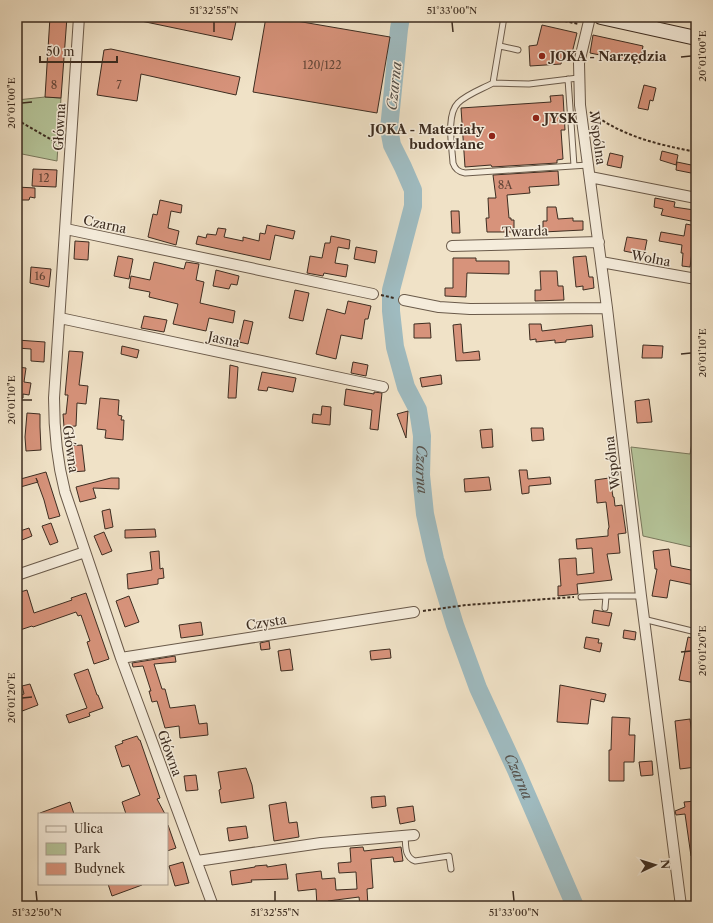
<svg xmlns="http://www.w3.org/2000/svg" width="713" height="923" font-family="'Libre Caslon Text',serif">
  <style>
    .green { fill: #b5c499; stroke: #79785d }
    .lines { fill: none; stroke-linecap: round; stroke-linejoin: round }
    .river { stroke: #9fbbc0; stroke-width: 18 }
    .building { fill: #d7937b; stroke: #3d2d21 }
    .service-casing { stroke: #6a5a4a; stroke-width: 7 }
    .minor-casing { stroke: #6a5a4a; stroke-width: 12 }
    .secondary-casing { stroke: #3d2d21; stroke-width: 16 }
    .path { stroke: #3d2d21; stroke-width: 2; stroke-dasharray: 3 2; stroke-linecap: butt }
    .service { stroke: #f5ecdb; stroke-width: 5 }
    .minor { stroke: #f5ecdb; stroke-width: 10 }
    .secondary { stroke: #f5ecdb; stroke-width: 14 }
    .ticks { fill: none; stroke: #3d2d21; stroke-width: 1.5 }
    .poi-dot { fill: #8f2418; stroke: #f5ecdb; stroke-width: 1.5 }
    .labels { text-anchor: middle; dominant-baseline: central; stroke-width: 3; stroke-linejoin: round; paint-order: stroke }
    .number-label { font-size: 11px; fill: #644638 }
    .poi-label { font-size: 13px; font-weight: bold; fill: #3d2d21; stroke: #f5ecdb; text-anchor: start }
    .street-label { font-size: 13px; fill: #3d2d21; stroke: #f5ecdb }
    .water-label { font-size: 14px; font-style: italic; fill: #565049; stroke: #f5ecdb }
    .neatline { fill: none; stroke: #3d2d21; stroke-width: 1.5 }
    .ticks-label { font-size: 10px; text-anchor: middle; fill: #3d2d21 }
  </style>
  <rect width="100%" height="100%" fill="#f0e2c7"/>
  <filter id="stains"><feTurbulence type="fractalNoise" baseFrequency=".005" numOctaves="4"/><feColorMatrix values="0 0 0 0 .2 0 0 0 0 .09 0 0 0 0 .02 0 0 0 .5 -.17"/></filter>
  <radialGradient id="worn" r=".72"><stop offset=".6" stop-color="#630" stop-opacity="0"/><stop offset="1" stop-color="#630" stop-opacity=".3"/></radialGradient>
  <!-- green -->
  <path class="green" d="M45,97L61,98L57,161L17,153V100Z
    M692,443H696V548L643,536L631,447L690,454Z
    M593,903L672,904L680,906H594Z"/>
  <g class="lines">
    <!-- river -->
    <path class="river" id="s1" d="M401,17L399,29L389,129L392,145L403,167L413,190V206L391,290V311L395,347L406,387L418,410L422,436L421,475L425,514L435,559L455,625L478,688L516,770L575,906"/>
  </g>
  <!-- building -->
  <path class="building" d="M50,17H67L61,98L45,97Z
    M141,17H237L232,40L141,21Z
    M266,17H273L390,37L377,113L253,92Z
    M542,25L577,33L572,53L564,51L561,64L530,66L529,46L537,45Z
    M593,35L643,46L640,63L590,53Z
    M111,49L240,77L236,95L141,74L137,101L97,95L104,50Z
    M644,85L656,88L653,101L650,100L648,110L638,108Z
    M563,95L565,130H561L563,159L557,160V163L492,167L491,165L465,167L461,108L551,102L550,96Z
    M662,151L678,155L676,165L660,160Z
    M610,153L623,156L621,168L607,165Z
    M677,162L696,166V174L676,170Z
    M33,169L57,170L56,187L32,186Z
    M558,171L559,185L529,187L530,193L507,195L509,218H511V220H514V232H487L486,218H489L488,198H496L493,175Z
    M17,187L35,188V198L30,197L29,200H21V197H17Z
    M655,198L675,202L674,207L694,210L691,221L661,215L663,209L654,207Z
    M160,200L182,205L181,213L171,211L168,228L179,231L176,245L148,237L153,214L157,215Z
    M547,207H556L558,219L573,218V221H583V230L543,232V221H547Z
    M451,211H459L460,233H452Z
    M686,224L696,226V239L694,238L690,267L682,266L683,253H681L682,245L659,241L661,232L684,236Z
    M267,225L295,231L293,239L275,235L270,260L196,244L198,236L206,238L207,234L216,235L218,228L226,229L224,237L243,241V237L259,241L260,233L265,234Z
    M331,236L350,240L349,249L338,247L335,263L348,265L346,277L324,273L323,276L307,273L310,256L322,258L325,243H330Z
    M627,237L647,240L644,255L624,251Z
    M75,241L89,242L88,260L74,259Z
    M356,247L377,251L375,263L354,259Z
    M118,256L133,259L129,279L114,276Z
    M586,256L589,277H593L594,288L583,290V286L576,287L573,257Z
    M453,258H476V261H509V274L467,273L466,297L445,296V288H453Z
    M154,262L184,269L186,262L199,264L196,280L204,282L200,303L235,311L233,323L209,318L206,331L173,324L178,304L149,297L150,292L129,288L131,276L150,280Z
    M31,267L51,269L49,287L30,283Z
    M216,270L239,276L237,285L231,284L229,289L213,286Z
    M540,271H557L558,286H563L564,300L535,301V290H541Z
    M295,290L309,293L303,321L289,318Z
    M348,301L371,306L368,319H365L362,339L341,335L336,359L316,354L327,309L345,314Z
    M144,316L167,320L164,332L141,328Z
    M244,320L253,322L248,344L239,342Z
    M430,323L431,338H414V324Z
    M461,324L463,353L479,351L480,360L456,361L453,325Z
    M529,324H541L542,331L592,325L593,337L566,340V342L555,343V340L536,342V339L530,340Z
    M17,340L45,342L44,362L31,361V349L17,348Z
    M643,345L663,346L662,358H642Z
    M122,346L139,350L137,358L121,354Z
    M69,351L83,352L79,385L88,386L86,404L77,403L76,426L64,427L63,414H66L68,395H65Z
    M353,362L368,365L366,376L351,373Z
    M230,365L238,367L236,398H228Z
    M17,367L26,368L24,382L31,383L29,395L23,394V398H17Z
    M262,372L296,378L293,392L268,387L267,391L258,390Z
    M441,375L442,384L422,387L420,378Z
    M346,389L374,394V392L382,393L378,430L370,429L372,410L344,405Z
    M100,398L119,400L118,415L122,416L121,420H124L123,440L105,438L106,430L97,429Z
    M649,399L652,422L637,423L635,401Z
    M322,406L331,407L330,425L312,423L313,414L321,415Z
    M408,411L406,438L397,414Z
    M27,413L40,414V427L41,450L26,451L25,437Z
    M531,428H543L544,440L532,441Z
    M492,429L493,447L482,448L480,430Z
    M82,445L85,471L71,472L68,446Z
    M519,470H527L528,479L550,477L551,484L529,486V493L522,494Z
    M46,472L60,516L49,519L44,500L36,478L38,482L17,488V480Z
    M489,477L491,490L465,492L464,479Z
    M111,478H119V489L93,488L96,498L80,502L76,487Z
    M609,478V484H611L613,497H614L615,506L622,505L626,533L618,534L620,553L607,554L612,580L577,584L578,594L558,596V586H561L559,559L576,558L577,575L594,573L592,548L577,549L576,539L608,536V530L609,527L606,502L597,503L595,480Z
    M110,509L113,527L105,529L102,511Z
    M51,523L58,542L50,545L42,526Z
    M29,528L32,536L17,542V532Z
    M155,529L156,537L125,538V530Z
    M104,532L112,551L102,555L94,536Z
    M669,549L671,566L696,571L694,585L670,580L667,598L652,596L657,569H655L653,551Z
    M159,551L160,569L163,568L164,578L158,579V584L128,589L127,574L152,570L150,552Z
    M27,590L34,613L72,600L71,598L86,593L109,659L94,664L87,642L90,641L81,615L78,616L76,612L33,627L32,626L17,631V593Z
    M129,596L139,622L125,627L116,601Z
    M594,610L612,613L609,626L592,623Z
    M201,622L203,635L181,638L179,625Z
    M624,630L636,632L635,640L623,638Z
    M586,637L599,639L598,643H602L600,652L584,648Z
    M688,637L696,639L694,654L696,655V683L679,680Z
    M269,641L270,649L261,650L260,643Z
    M290,649L293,670L281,671L278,651Z
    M390,649L391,658L371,660L370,651Z
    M175,656L176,662L154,664L162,689H165L170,708L195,705L199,724L207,723L208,735L180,738L179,726L165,728L157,701L152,702L149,691H151L143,666L133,667L132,663Z
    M88,669L97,695H98L103,708L89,713L90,716L69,723L66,715L87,708L74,674Z
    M30,684L38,705L17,713V696L24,694L22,686Z
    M560,685L606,694L604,702L591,699L588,724L557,722Z
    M612,717L630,718L629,735H635L634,762H624V781H609V750H611Z
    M690,719L696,767L680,769L675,721Z
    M137,736L139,740H140L160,798L157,799L165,814H126L122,802L140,795L129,765L122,767L115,746L123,743L122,741Z
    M652,761L653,775L641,776L639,762Z
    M246,768L252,785L254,798L221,803L219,790L221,789L218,772Z
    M196,775L198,790L186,791L184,776Z
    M385,796L386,806L372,808L371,797Z
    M696,801V856H691L685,814L676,815L675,811L685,807L684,802Z
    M70,802L74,814H40V813Z
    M286,802L289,823L297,822L299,837L274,841L269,805Z
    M413,806L415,821L400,824L397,808Z
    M168,825L176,848L167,851V826Z
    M246,826L248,838L229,841L227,828Z
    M363,847L364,851L401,847L403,861L394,862L393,857L371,859L373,888L367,889L368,906H360L359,897L328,901V906H317L316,889L298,891L296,874L321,871L322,879L335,878L336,890L357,889L356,872L339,873L338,863L351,862L350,848Z
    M183,862L189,883L175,886L169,866Z
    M286,864L288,879L251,880L252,882L232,885L230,871L255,867V866L267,865V867Z
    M108,884H141L142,885L112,896Z"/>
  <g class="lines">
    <!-- service casing -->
    <g class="service-casing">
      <path id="service" d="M504,17L493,83L529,84L578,78
        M654,27L656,17
        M500,46L518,50
        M568,79L574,166
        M493,83C482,89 467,94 458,103C446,115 452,146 453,163C455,169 458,172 465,173L588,165
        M581,597L606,596
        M605,608L606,596H641
        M643,619L696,632
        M405,836C406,845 404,857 415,861L449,856L451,869"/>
    </g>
    <!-- minor casing -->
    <g class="minor-casing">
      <path id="minor" d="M79,17L54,398C54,431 57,461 65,492L121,658L213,906
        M590,17L579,63L580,105L607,308L641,596L681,906
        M590,177L696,198
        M66,229L373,294
        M452,246L599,242
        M601,262L696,279
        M404,300L439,307L470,309L607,308
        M60,318L383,387
        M17,575L85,552
        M121,658L414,612
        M197,861L321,843L414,835"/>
    </g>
    <!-- secondary casing -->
    <g class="secondary-casing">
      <path id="secondary" d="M601,17L696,38"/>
    </g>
    <!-- path -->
    <path class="path" d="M545,17L579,24
      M590,112C624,137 656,144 696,152
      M17,120L61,145
      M381,295L394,298
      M423,611L466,605L574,597
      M17,900L19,906"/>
    <!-- service -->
    <use href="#service" class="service"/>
    <!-- minor -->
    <use href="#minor" class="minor"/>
    <!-- secondary -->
    <use href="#secondary" class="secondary"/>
  </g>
  <!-- ticks -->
  <path class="ticks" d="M214,22V32M452,22L453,32M681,57L691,56M22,103L32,102M681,354L691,353M22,400H32M681,652L691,651M22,698L32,697M36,891L37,901M275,891V901M513,891L514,901"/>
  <!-- markers -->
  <g class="poi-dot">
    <circle cx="542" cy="56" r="4"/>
    <circle cx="536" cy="118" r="4"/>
    <circle cx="492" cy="136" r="4"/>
  </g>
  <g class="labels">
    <!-- number labels -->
    <g class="number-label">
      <text x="322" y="65">120/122</text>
      <text x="54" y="85">8</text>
      <text x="119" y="85">7</text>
      <text x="44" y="178">12</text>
      <text x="505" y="185">8A</text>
      <text x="40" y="276">16</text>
    </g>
    <!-- poi labels -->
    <g class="poi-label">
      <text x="550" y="56">JOKA - Narzędzia</text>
      <text x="544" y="118">JYSK</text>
      <text x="484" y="129" text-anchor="end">JOKA - Materiały<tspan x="484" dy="15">budowlane</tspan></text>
    </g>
    <!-- street labels -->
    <g class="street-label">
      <text transform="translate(59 127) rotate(-87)">Główna</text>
      <text transform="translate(598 138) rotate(82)">Wspólna</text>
      <text transform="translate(105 224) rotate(12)">Czarna</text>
      <text transform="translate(525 231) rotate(-2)">Twarda</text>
      <text transform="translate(651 258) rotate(10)">Wolna</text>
      <text transform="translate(224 339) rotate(12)">Jasna</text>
      <text transform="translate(71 449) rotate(82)">Główna</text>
      <text transform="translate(612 463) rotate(-97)">Wspólna</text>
      <text transform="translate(266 622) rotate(-9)">Czysta</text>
      <text transform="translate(170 753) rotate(70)">Główna</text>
    </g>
    <!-- water labels -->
    <g class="water-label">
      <text transform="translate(394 86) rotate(-84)">Czarna</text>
      <text stroke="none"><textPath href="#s1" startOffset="466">Czarna</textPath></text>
      <text stroke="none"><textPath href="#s1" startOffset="790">Czarna</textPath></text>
    </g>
  </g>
  <!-- margin -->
  <rect width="713" height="923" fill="none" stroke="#f0e2c7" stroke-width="44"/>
  <!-- legend -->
  <rect x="38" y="813" width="130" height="72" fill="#f5ecdb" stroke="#aba091"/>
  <rect x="46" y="826" width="20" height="6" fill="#f5ecdb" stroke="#aba091"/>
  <text x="74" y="833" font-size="12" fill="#3d2d21">Ulica</text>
  <rect x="46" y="843" width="20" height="12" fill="#b5c499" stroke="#aba091"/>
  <text x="74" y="853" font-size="12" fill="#3d2d21">Park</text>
  <rect x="46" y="863" width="20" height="12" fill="#d7937b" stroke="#aba091"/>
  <text x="74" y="873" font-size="12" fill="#3d2d21">Budynek</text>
  <!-- north arrow -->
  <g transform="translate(655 865) rotate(86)" stroke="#f5ecdb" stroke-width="3" paint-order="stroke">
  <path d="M0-3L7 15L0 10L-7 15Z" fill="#3d2d21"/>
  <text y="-6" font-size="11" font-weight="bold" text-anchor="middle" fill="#3d2d21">N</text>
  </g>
  <!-- scale -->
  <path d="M40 56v6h77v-6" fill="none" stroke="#3d2d21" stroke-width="2"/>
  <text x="46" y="56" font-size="12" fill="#3d2d21" stroke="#f5ecdb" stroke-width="3" paint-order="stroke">50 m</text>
  <rect x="22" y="22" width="669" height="879" class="neatline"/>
  <g class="ticks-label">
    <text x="214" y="14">51°32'55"N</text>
    <text x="452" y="14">51°33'00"N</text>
    <text transform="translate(702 56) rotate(-90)" y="4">20°01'00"E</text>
    <text transform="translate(11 103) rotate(-90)" y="4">20°01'00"E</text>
    <text transform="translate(702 353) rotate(-90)" y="4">20°01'10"E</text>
    <text transform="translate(11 400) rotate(-90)" y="4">20°01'10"E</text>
    <text transform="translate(702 651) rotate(-90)" y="4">20°01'20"E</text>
    <text transform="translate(11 698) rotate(-90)" y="4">20°01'20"E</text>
    <text x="37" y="916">51°32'50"N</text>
    <text x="275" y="916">51°32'55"N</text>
    <text x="514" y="916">51°33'00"N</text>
  </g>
  <rect width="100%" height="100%" filter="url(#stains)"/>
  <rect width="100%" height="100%" fill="url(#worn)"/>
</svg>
